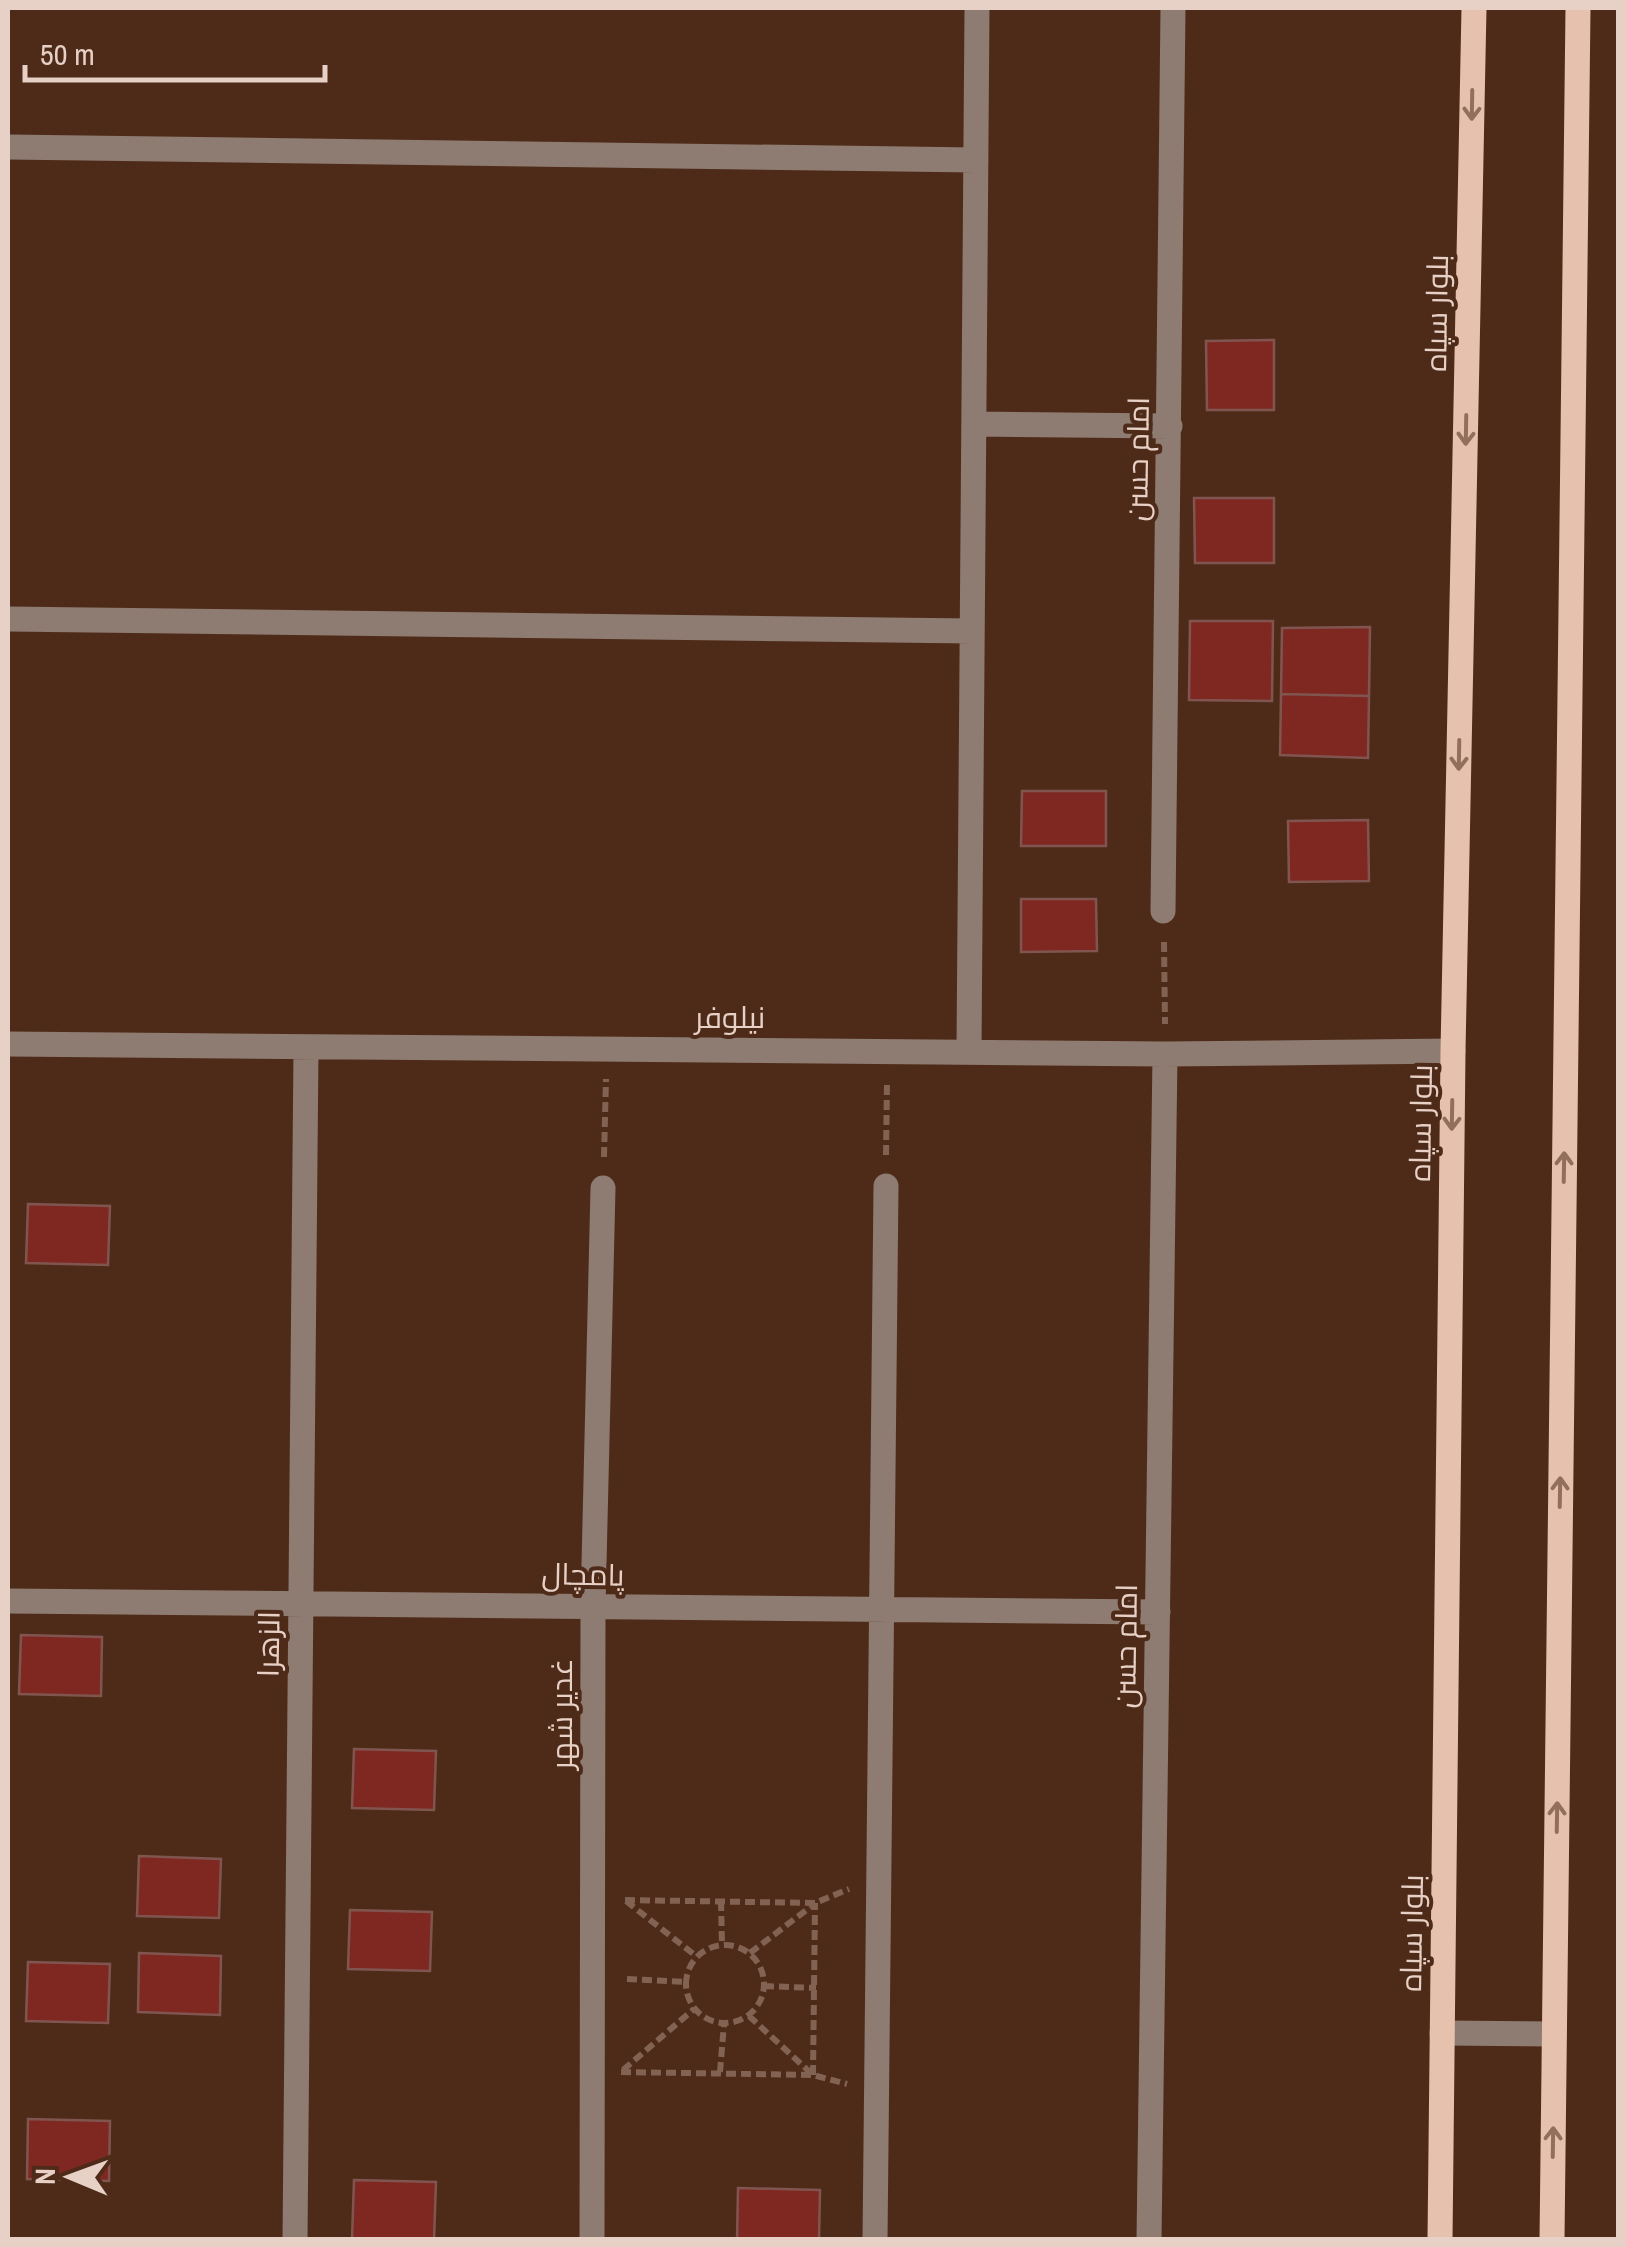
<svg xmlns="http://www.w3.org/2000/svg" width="1626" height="2247" font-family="'Archivo Narrow',Cairo,sans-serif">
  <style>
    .building { fill: #7f2822; stroke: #80554f; stroke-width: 2.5 }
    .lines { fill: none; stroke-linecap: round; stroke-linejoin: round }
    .path { stroke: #826353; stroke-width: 6; stroke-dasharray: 10 5; stroke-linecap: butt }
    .minor { stroke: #8e7b72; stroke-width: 25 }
    .major { stroke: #e6c1ae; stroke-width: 25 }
    .oneway { stroke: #926e5c }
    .labels { text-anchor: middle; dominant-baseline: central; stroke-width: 8; stroke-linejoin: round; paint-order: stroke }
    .street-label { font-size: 30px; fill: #e7d0c5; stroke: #4e2b19 }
  </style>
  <rect width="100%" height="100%" fill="#4e2b19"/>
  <!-- building -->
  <path class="building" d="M1274,340V410H1207L1206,341Z
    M1194,498H1274V563H1195Z
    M1190,621H1273L1272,701L1189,700Z
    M1370,627L1369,696L1281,694L1282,628Z
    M1281,694L1369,696L1368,758L1280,755Z
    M1022,791H1106V846H1021Z
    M1368,820L1369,881L1289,882L1288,821Z
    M1021,899H1096L1097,951L1021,952Z
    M28,1204L110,1206L108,1265L26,1263Z
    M21,1635L102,1637L101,1696L19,1694Z
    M354,1749L436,1751L434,1810L352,1808Z
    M139,1856L221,1859L219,1918L137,1916Z
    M350,1910L432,1912L430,1971L348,1969Z
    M139,1953L221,1956L220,2015L138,2012Z
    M28,1962L110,1964L108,2023L26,2021Z
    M28,2119L110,2121L109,2181L27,2179Z
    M354,2180L436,2182L434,2240L352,2239Z
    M738,2188L820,2190L819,2240H737Z"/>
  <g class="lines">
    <!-- path -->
    <path class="path" d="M1164,942L1165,1024
      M886,1155L887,1082
      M604,1157L606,1079
      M625,1900L815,1903L849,1889
      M626,1901L696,1956
      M721,1901L722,1945
      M686 1984a39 39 0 1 1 78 0a39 39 0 1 1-78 0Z
      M750,1953L813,1905
      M627,1979L686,1982
      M764,1986L816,1988
      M749,2016L813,2075
      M623,2070L694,2009
      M621,2072L813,2075L847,2084
      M720,2072L724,2024
      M813,2075L815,1903"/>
    <!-- minor -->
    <path class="minor" d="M8,147L976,160
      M974,424L1170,426
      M8,619L972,631
      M1163,911L1173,8
      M8,1044L1165,1054L1453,1051
      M969,1050L977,8
      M8,1601L1158,1612
      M1442,2033L1554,2034
      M295,2240L306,1049
      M592,2240L593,1606L603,1188
      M875,2240L886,1186
      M1149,2240L1165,1054"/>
    <!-- major -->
    <path class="major" d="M1440,2240L1453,1051L1474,8
      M1552,2240L1578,8"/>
  </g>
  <!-- one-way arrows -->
  <defs><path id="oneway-shaft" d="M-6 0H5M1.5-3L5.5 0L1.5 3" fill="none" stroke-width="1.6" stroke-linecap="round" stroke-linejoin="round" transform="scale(2.5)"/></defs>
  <g class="oneway">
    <use href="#oneway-shaft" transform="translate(1472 105) rotate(91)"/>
    <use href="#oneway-shaft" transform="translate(1466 430) rotate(91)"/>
    <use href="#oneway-shaft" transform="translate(1459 755) rotate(91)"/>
    <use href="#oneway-shaft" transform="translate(1452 1115) rotate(91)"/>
    <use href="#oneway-shaft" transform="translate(1564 1167) rotate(-89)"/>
    <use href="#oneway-shaft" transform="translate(1560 1492) rotate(-89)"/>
    <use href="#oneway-shaft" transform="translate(1557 1817) rotate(-89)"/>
    <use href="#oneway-shaft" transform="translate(1553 2142) rotate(-89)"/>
  </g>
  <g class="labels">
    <!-- street labels -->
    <g class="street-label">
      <text transform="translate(1436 313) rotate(-89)">بلوار سپاه</text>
      <text transform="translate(1137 459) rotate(-89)">امام حسن</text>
      <text x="730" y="1017">نیلوفر</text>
      <text transform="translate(1420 1123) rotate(-89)">بلوار سپاه</text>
      <text transform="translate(583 1574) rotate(1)">پامچال</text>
      <text transform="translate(268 1644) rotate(-89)">الزهرا</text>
      <text transform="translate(1125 1646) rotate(-89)">امام حسن</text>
      <text transform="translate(561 1714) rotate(-90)">غدیر شهر</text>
      <text transform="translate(1411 1933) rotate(-89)">بلوار سپاه</text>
    </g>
  </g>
  <!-- border -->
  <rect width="1626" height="2247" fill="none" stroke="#e7d0c5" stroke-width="20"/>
  <!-- north arrow -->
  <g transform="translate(70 2177) rotate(271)" stroke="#4e2b19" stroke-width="8" paint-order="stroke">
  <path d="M0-8L18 38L0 25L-18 38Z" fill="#e7d0c5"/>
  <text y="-15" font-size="28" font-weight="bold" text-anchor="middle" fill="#e7d0c5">N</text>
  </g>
  <!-- scale -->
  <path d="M25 65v15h300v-15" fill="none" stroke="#e7d0c5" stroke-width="5"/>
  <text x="40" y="65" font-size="30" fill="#e7d0c5" stroke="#4e2b19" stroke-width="8" paint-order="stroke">50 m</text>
</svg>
